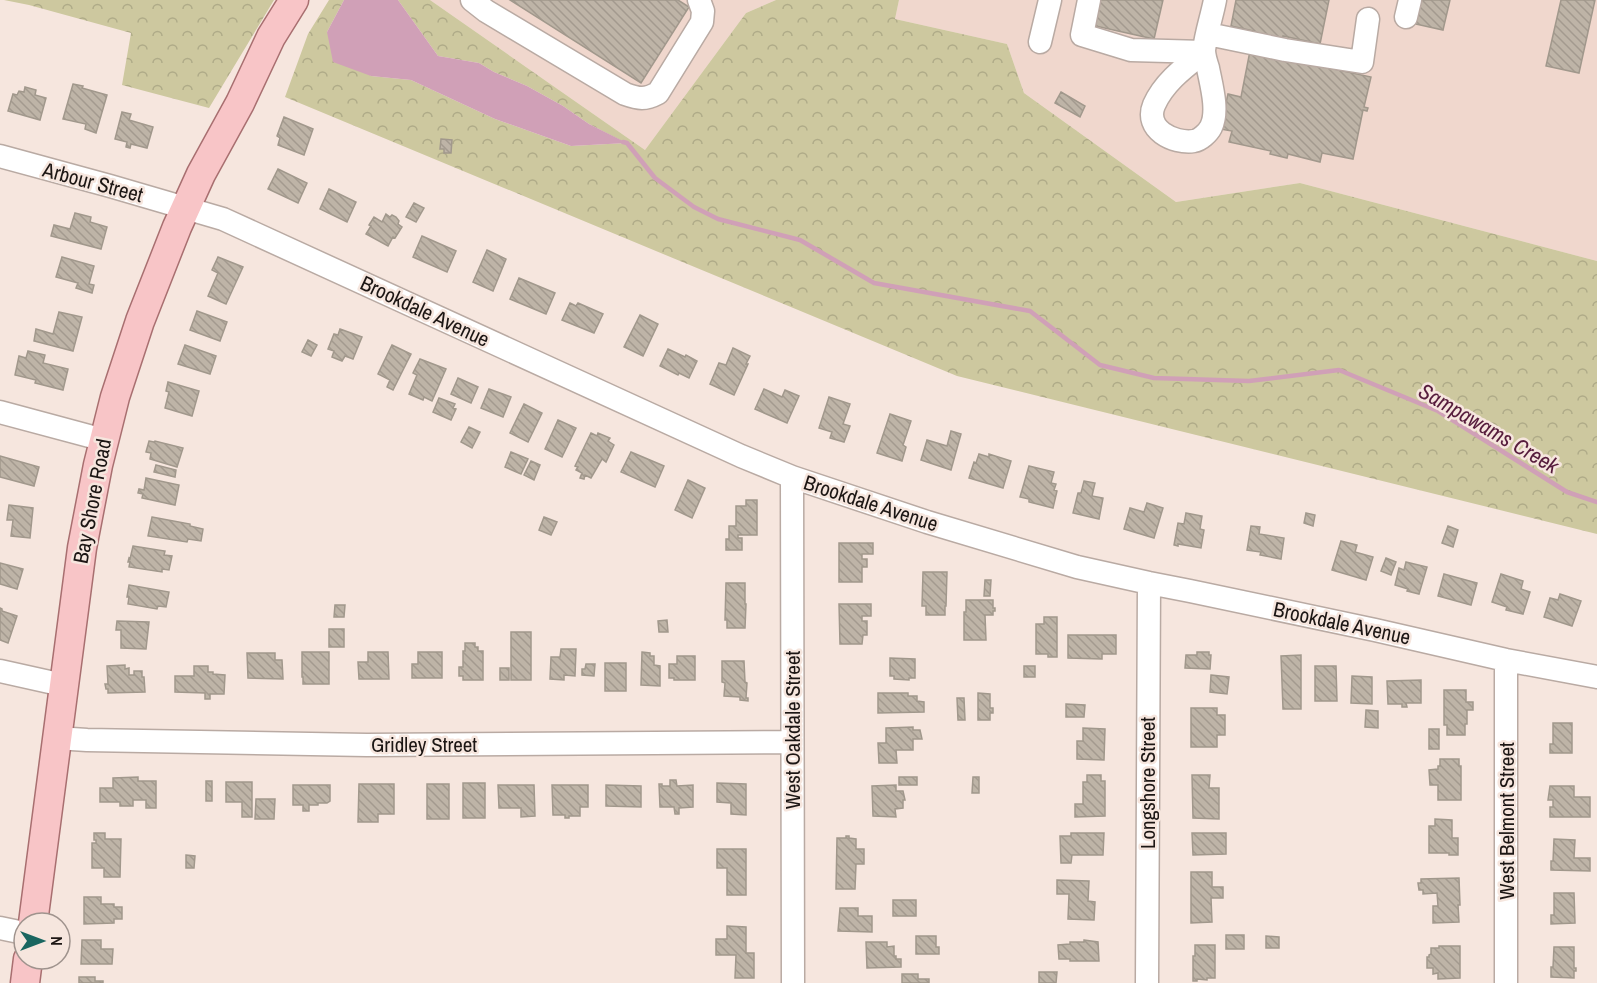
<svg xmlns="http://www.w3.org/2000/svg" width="1597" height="983" font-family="'Archivo Narrow',sans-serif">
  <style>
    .built { fill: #f0d7cd }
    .forest { fill: url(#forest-crowns) }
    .water { fill: #d0a0b7 }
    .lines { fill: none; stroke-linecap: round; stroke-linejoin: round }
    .stream { stroke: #d0a0b7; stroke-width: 4.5 }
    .building { fill: url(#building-back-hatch); stroke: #a1988c; stroke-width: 1.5 }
    .minor-casing { stroke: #b9aaa3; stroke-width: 25 }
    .major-casing { stroke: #a86f70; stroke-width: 31 }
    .minor { stroke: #fff; stroke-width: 22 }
    .major { stroke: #f8c5c7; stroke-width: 28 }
    .labels { text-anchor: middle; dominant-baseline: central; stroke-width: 5; stroke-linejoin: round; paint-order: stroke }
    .street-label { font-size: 21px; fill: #1c1614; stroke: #f6e6de }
    .water-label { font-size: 22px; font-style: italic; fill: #561c3c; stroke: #f6e6de }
  </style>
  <defs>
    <pattern id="forest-crowns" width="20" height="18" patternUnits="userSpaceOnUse" patternTransform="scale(1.5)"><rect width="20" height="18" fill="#cdc89f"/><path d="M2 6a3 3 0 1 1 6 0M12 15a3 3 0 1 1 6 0" fill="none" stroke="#afab88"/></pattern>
    <pattern id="building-back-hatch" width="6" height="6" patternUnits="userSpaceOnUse" patternTransform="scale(1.5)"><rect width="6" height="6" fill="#beb4a7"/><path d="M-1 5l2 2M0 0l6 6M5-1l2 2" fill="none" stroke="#a39a8f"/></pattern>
  </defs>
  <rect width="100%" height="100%" fill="#f6e6de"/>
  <!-- built -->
  <path class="built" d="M430,0H776L746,13L645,150Z
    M899,0H1597V261L1300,183L1176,202L1024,93L1007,44L895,19Z"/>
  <!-- forest -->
  <path class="forest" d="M4,0H274L209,108L122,85L131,33L29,5Z
    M329,0H344L327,32L371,76L411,80L495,119L571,146L626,143L589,124L563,106L527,86L494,72L479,63L438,56L398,0H430L645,150L746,13L776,0H899L895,19L1007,44L1024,93L1176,202L1300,183L1597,261V534L957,376L285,97L308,34Z"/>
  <!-- water -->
  <path class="water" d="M344,0H398L438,56L479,63L494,72L527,86L563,106L589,124L627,143L571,146L495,119L411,80L371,76L333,62L327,32Z"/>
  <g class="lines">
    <!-- stream -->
    <path class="stream" d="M623,142L627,143L655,178L694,207L718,219L800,240L874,283L1030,311L1100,365L1154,378L1249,381L1339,370L1438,411L1567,492L1597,502"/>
  </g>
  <!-- building -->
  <path class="building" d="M510,0H678L689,7L641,83Z
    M1097,0H1163L1154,39L1091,25Z
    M1236,0H1329L1320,44L1283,36L1281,45L1252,39L1254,31L1231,26Z
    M1416,0H1450L1443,30L1411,23Z
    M1561,0H1595L1579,73L1546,66Z
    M1250,51L1371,77L1364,107L1368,108L1367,111L1363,110L1353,159L1322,153L1320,162L1288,154L1287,158L1270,154L1271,151L1229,142L1232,131L1220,129L1228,94L1241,97Z
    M73,84L83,86L82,88L107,95L96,133L85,129L86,124L63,119Z
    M25,87L36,90L35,95L46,98L40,120L8,111L13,94L17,95L19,91L24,92Z
    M1061,92L1085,106L1080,117L1055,103Z
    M122,112L131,114L129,120L153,127L147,148L131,144L130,148L126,147L127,142L115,139Z
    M284,117L313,129L304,155L278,145L280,138L277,136Z
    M441,139L452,140L451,153H444V149H440Z
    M278,169L307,183L298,203L268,189Z
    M329,189L356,202L347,222L320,209Z
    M414,203L424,208L416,222L406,217Z
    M75,213L91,217L90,222L107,227L101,249L51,236L54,225L70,229Z
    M386,214L390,217L392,215L396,217L399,221L398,224L402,227L395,238L393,237L388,246L366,234L371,226L369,225L374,217L382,222Z
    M422,236L456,251L447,272L413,257Z
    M487,250L506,259L493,291L473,282Z
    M62,257L94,266L89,284L94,285L92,293L76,288L78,283L56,277Z
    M218,257L243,267L226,304L208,296L218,273L212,270Z
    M519,278L555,293L546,314L510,299Z
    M570,303L576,306L578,303L603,314L594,333L562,320Z
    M197,311L227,322L220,341L190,330Z
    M59,312L82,317L73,351L34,341L36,329L53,334Z
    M640,315L658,324L643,356L624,347Z
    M340,329L362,337L353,359L345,356L342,361L332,357L334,351L328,349L334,334L338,335Z
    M308,340L317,345L311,356L302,352Z
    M185,345L216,356L210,374L178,364Z
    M392,345L411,354L393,390L387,387L390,380L378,374Z
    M733,348L750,356L746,364H748L734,395L710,384L719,363L726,365Z
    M668,349L685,357L686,355L697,361L689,378L679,373L678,375L660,366Z
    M28,351L45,355L43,363L68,369L63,390L35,383L36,380L15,375L19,356L26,358Z
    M420,359L446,369L432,401L424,397L423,400L409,394L417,375L413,373Z
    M458,378L478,387L471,403L451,394Z
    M168,382L199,391L192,416L165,408L169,392L166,391Z
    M489,389L511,397L503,417L481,408Z
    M764,389L782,397L785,390L799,396L787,423L755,409Z
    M829,397L850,404L843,424L850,426L844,442L830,438L832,432L819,428Z
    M439,398L455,404L453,408L456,409L451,420L433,412Z
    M524,404L542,413L528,442L510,433Z
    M890,414L911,421L903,445L906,447L902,461L877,453Z
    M558,420L576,428L562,457L545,449Z
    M469,427L480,432L472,448L461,442Z
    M951,431L961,434L951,470L921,460L927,440L947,446Z
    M591,433L597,436L598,433L610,438L608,441L614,445L606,462L602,459L591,478L585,475L584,479L580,478L582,473L576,470L578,467L575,466Z
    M149,441L154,442L155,441L183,448L177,467L150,459L151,453L146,452Z
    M511,452L528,459L521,474L505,467Z
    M631,452L664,466L655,487L621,472Z
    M979,454L989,457V454L1011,461L1003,488L969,478L974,462L976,463Z
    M0,456L39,467L34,486L0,477Z
    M531,461L540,465L534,480L524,475Z
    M156,465L176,470L175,477L154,472Z
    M1029,466L1054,472L1051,483L1056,484L1054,490L1057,491L1053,508L1029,502V499L1020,497Z
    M146,478L179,485L175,505L142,498L143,494L138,493L139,489L144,490Z
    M688,480L705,488L692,518L675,510Z
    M1084,481L1095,483L1092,496L1103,498L1099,519L1073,513L1078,493H1081Z
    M746,500H757V535H738V538H742V550H726V539H729V526H736V506H746Z
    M1147,503L1163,508L1154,538L1124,529L1130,508L1144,512Z
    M9,505L33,508L30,538L11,536L13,520H7Z
    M1186,513L1202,516L1200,529L1204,530L1201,548L1178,544V546L1174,545L1178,523L1184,524Z
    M1306,513L1315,515L1313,526L1304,523Z
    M152,517L190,524V526L203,529L201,541L188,539L187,542L148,536Z
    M544,517L557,522L551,535L539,530Z
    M1251,526L1260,527L1259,534L1284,538L1281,559L1260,555L1261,552L1247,550Z
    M1448,526L1458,530L1453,547L1442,543Z
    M1341,541L1357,545L1355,552L1373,557L1366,580L1332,570Z
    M839,543H873V554H862V559H867V567H862V582H839Z
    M133,546L165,551L164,555L172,556L169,570L162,569V572L129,567L130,562H128L129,558L130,559Z
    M1386,558L1396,562L1391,575L1381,571Z
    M1406,562L1427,567L1419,594L1407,591L1408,589L1395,585L1399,568L1404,570Z
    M0,563L23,569L17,589L0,584Z
    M923,572H947L946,606H945V615H926V606H922Z
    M1444,574L1477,583L1471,605L1438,596Z
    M1501,574L1523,581L1521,589L1530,592L1523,614L1506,610L1507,607L1492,602Z
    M985,580H991L990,596H984Z
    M726,583H745V604H746L745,628H727V620H725Z
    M129,585L169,592L166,607L158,606L157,609L128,604L129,597H127Z
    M1560,594L1581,601L1572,626L1544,617L1550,598L1558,600Z
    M966,600H993V608H995V611H993V615H985L986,640H964V612H966Z
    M839,604H871V616H862V621H867V635H863L862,644H840Z
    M335,605H345L344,617H334Z
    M0,608L2,609V611L17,616L8,643L0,640Z
    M1044,617H1057V657H1048V654H1036V624H1044Z
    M667,620L668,632H659L658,621Z
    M117,621L149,622L146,649L121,648V630H116Z
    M329,629H344V647H329Z
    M511,632H531V680H511Z
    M1068,635H1116V654H1102V659L1068,658Z
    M465,643H475V647H478V651H483V680H463V676H459V667H463V651H465Z
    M561,649H576L575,676L564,675V680L550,679L551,657H560Z
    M302,652H329V684H303V677H302Z
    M368,652H388L389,679H359L358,662H368Z
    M418,652H442V678H412V664H418Z
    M642,652L650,653V656H654V665L660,666V686L641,685Z
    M1197,652H1209V655H1211L1210,669L1185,668L1186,655H1197Z
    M247,653H275V660H282L283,679L248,678Z
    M1301,655V709H1283L1281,656Z
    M677,656H695V680H674V678H669V664H677Z
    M890,658L915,659V678H909V680L894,679V676H890Z
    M722,661H744L745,682L747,683L746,698H748V701L740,700V697L724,696L725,683L722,682Z
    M605,663H626V691H605Z
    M586,664H595L594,676L582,675V669H585Z
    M125,665V669L129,668V675H134V671H142V677H144L145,692L108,693V689H106L105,684H108L107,666Z
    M194,666H208V672H213V674L225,675L224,694H210V699H205V693L175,692V676H194Z
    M1024,666H1035V677H1024Z
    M1315,666H1336L1337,701H1315Z
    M500,668H509V680H500Z
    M1211,675L1229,677L1227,694L1210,692Z
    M1352,676L1372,677V704L1351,703Z
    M1421,680V703H1406L1407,707H1402V704H1388L1387,681Z
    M1444,690H1466V702H1473V710H1467V724H1465V735H1447V725H1444Z
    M878,693H908V696H917V701L924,702V712L878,713Z
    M978,693L990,694V708H993V713H990V720H978Z
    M957,698H964L965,720H958Z
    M1066,704L1085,705L1084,717H1066Z
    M1191,708H1217V715H1225V735H1217V747H1191Z
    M1366,710L1378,711V728L1365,727Z
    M1553,723H1572V753H1550V744H1553Z
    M913,727V730H920L922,739H913V750H896L897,763H879L878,743H886V728Z
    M1083,728L1105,729L1104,760L1077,759V741H1083Z
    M1429,729H1439V749H1429Z
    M1440,759H1459V766H1461V800H1438V785H1430L1429,770L1438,769V766H1440Z
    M1087,775H1101V781H1105V816L1075,817V804H1083V782H1087Z
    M1192,775H1210L1209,788H1219V819L1193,818Z
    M138,777V781H156V808H146V800H133V806H120V802H100V788H113V778Z
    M899,777H917V785H899Z
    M973,777H979V793H972Z
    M670,780H676L677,786L693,785V807L679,808V814H675L674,807H660L659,784H662V786H670Z
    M206,781H212V801H206Z
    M226,782H252V817H242V802H226Z
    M463,783H485V818H463Z
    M717,783L746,784V815L731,814V803L717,802Z
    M359,784H394V814H378V822H358Z
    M427,784H449V819H427Z
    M293,785H330V801L327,803H318V805H309V811H303V805H293Z
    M498,785H534L535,816L521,817V808H499Z
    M552,785H588V807H580V816H569V818H565V815H553Z
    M606,785L641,786V807L606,806Z
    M896,785V791H903L905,800H903V808L895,809L896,817L873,816L872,786Z
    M1550,786H1574V797H1590V817H1550V807H1553V800H1548Z
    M256,799H275L274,819H255Z
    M1435,819L1452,820V838H1458V855H1449V853H1429V826H1435Z
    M94,833H105V839H121L120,877H104V868H92V843H96V840H94Z
    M1071,833H1104L1103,855H1072L1071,863H1061L1060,836H1071Z
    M1192,833H1226V854L1193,855Z
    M846,836H849V838L856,839V849H864V864H856L855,889H836L837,838H846Z
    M1554,839L1575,840L1574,858H1590V871L1551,870V861H1553Z
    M717,849H746V895H727V868H717Z
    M186,855L195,856L194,868H186Z
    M1191,872H1212V887H1223V898H1211L1212,922L1191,923Z
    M1459,878L1460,905H1458L1459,922L1433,923V906H1438L1437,893L1423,894V890H1419L1418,883H1421V879Z
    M1057,880L1089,881L1088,901L1095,902L1094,920L1068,919L1069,894H1057Z
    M1554,893H1574L1575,923L1551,924V915H1554Z
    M84,897H101V904H114V907H122V919H114V923L84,924Z
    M893,900H916V916H893Z
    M840,908H858V916H872V932L838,931Z
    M727,926L746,927V953H754V978H735L736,955H716V939H727Z
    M1226,935H1244V949H1226Z
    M916,936H936V947H939V954H916Z
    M1266,936L1279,937V948H1266Z
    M82,940H101V949H113L112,964H81Z
    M1084,940L1098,942L1099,961H1070V959H1059L1058,945L1070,944V942H1084Z
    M866,942H887V947L894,946V956H896V959H901V967L867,968Z
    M1195,945H1215V978H1207V980L1197,979V981H1193V956H1195Z
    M1439,946H1460V978L1438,979V973L1433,974V968H1427V957H1429V955L1431,954V948H1439Z
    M1554,947H1574V968H1576V971H1574V978L1551,977V967H1553Z
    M1039,972H1057L1056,983H1039Z
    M902,974H918V979H929V983H902Z
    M79,977H95V981H103V983H79Z"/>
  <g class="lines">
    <!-- minor casing -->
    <g class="minor-casing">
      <path id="minor" d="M472,0L486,11L625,94C639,99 645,100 658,93L702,22L703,11L699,0
        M1089,0L1082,35L1131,50L1204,52
        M1406,17L1410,0
        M1208,34L1285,50L1362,62L1368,19
        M1040,42L1050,0
        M1204,52C1185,67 1164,82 1154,105C1144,129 1173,144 1194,141C1200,140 1208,133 1211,127C1219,111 1211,84 1208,68C1206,62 1204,55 1204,50C1206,33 1212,16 1215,0
        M0,156L110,186L223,219L741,456L792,477L927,522L1077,567L1149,583L1190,591L1375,630L1506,660L1597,677
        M0,412L104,440
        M792,477L793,983
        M1506,660V983
        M0,671L63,685
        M56,738L87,740L367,745L792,742
        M0,928L24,933
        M1147,983L1149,583"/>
    </g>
    <!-- major casing -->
    <g class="major-casing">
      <path id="major" d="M33,923L82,548L98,465L115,397L140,321L177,227L201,174L240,103L271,37L294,0
        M25,983L28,959"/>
    </g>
    <!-- minor -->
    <use href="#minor" class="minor"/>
    <!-- major -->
    <use href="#major" class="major"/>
  </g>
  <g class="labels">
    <!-- street labels -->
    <g class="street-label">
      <text transform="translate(93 182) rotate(15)">Arbour Street</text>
      <text transform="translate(425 311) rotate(25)">Brookdale Avenue</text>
      <text transform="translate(92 501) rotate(-79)">Bay Shore Road</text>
      <text transform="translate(871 503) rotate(18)">Brookdale Avenue</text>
      <text transform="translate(1342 623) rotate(12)">Brookdale Avenue</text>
      <text transform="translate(792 730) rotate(-90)">West Oakdale Street</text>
      <text x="424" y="744">Gridley Street</text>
      <text transform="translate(1147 783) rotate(-90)">Longshore Street</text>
      <text transform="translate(1506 821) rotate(-90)">West Belmont Street</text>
    </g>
    <!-- water labels -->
    <g class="water-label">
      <text transform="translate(1489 428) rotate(30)">Sampawams Creek</text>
    </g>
  </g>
  <!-- north arrow -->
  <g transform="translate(42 941) rotate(90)"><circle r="28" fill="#f6e6de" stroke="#9f938d" stroke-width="1.5"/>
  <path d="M0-4.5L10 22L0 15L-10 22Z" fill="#1a6660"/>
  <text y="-9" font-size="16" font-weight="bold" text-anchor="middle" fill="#1c1614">N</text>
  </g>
</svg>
